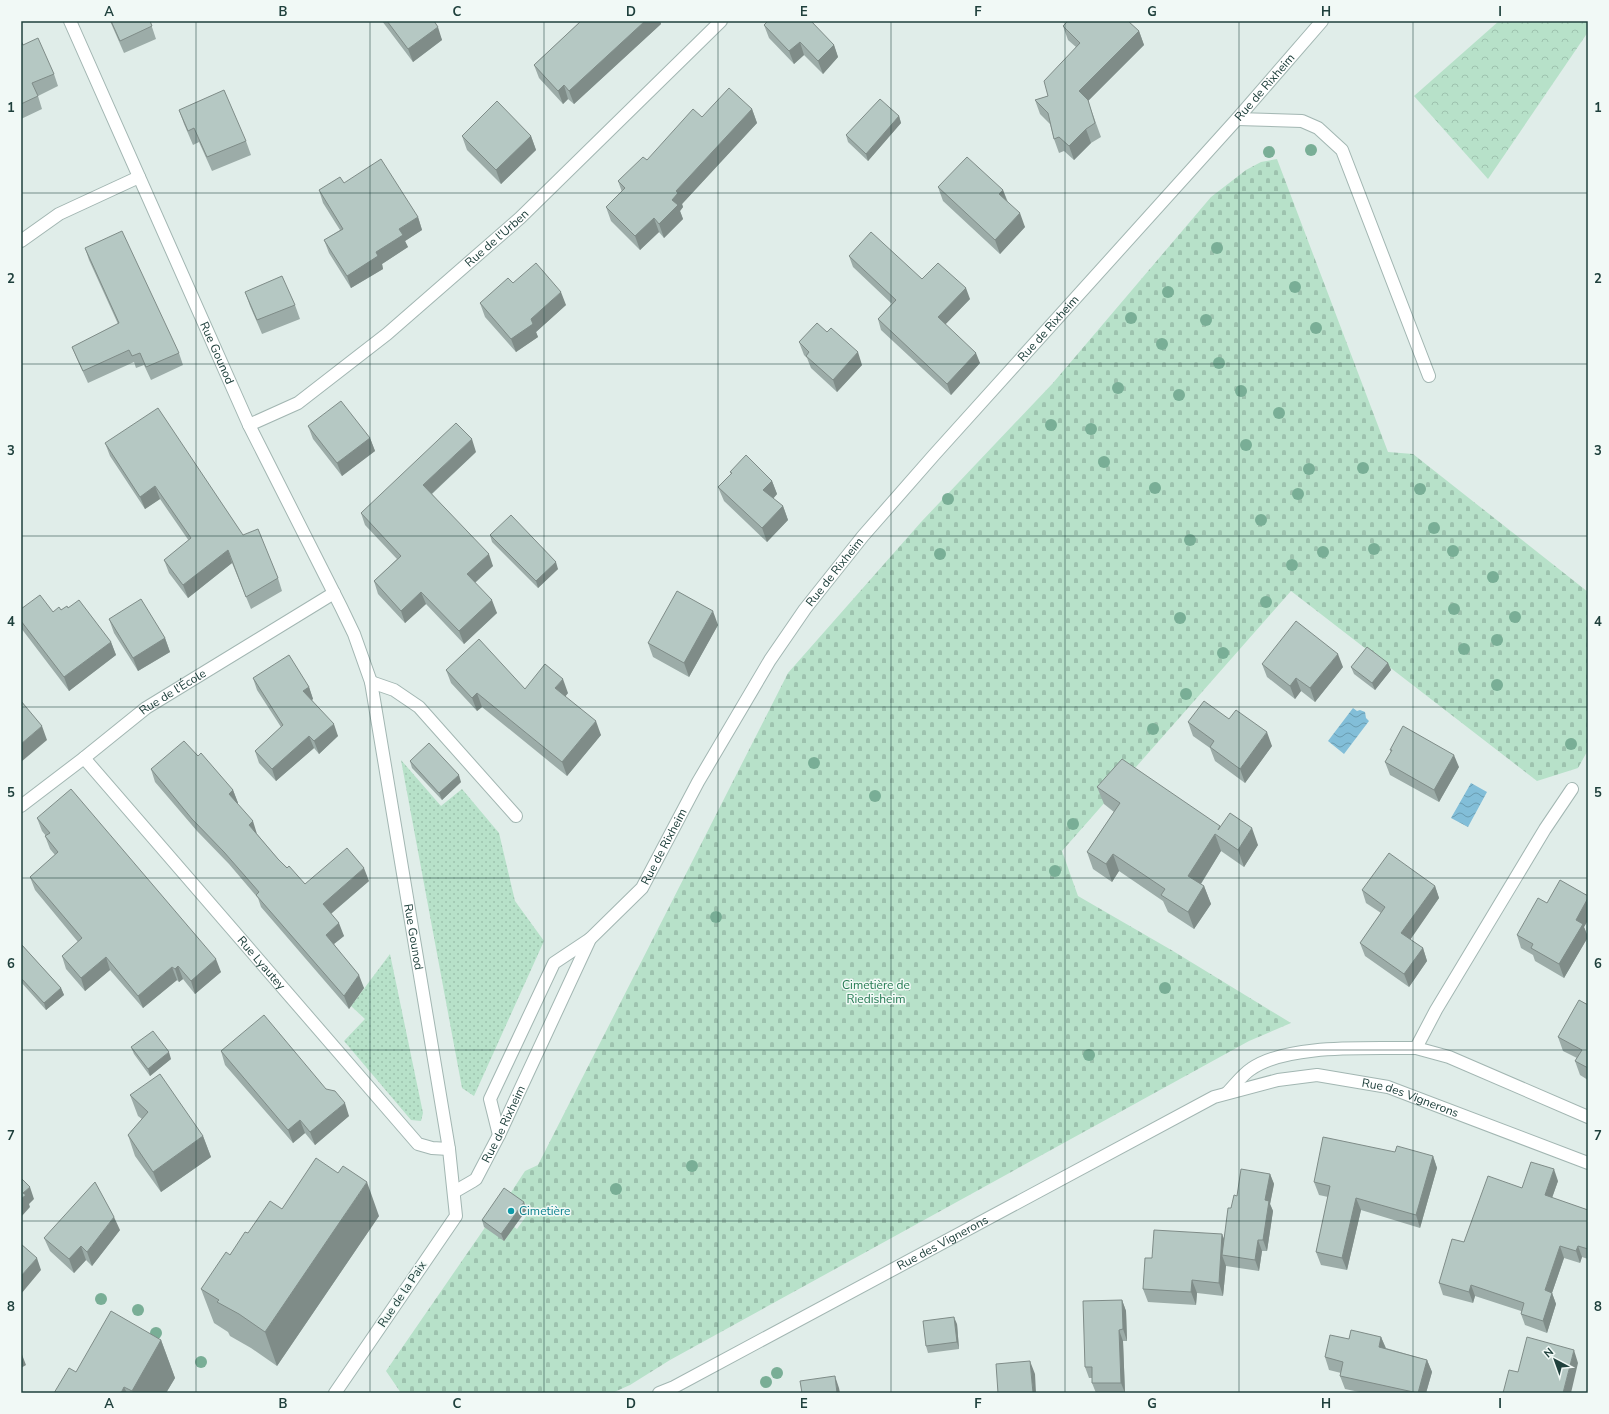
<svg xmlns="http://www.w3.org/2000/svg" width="1609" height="1414" font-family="'Nunito Sans',sans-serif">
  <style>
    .grass { fill: url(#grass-dots) }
    .forest { fill: url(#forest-crowns) }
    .cemetery { fill: url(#cemetery-stones) }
    .water { fill: url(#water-waves) }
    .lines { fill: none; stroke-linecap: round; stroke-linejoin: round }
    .lane-casing { stroke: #a2b6b2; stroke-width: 14 }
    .street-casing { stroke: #a2b6b2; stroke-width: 14 }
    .lane { stroke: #fff; stroke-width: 12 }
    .street { stroke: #fff; stroke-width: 12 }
    .tree { fill: #79ae96 }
    .wall { fill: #9caca8 }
    .shaded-wall { fill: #7f8c88 }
    .building { fill: #b5c8c3; stroke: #7f8c88 }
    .grid { fill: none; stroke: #1f403c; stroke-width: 1; stroke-opacity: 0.55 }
    .culture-dot { fill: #0f9aa8; stroke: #f1f9f6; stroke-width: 1.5 }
    .labels { text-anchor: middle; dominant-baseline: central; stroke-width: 3; stroke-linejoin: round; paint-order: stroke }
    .street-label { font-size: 12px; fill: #1f403c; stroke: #f1f9f6 }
    .park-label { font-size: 12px; fill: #257b53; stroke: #f1f9f6 }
    .culture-label { font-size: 12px; fill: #0d838f; stroke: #f1f9f6; text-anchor: start }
    .neatline { fill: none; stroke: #1f403c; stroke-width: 1.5 }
    .grid-label { font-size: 13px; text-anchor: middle; font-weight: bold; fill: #1f403c }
  </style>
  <defs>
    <pattern id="grass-dots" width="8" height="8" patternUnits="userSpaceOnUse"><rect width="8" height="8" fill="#b7e1c9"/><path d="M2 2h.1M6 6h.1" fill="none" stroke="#9dc2ae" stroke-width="1.8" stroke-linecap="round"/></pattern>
    <pattern id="forest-crowns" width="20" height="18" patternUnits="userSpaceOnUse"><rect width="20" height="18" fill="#b7e1c9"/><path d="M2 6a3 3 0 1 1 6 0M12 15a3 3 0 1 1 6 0" fill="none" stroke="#9dc2ae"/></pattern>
    <pattern id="cemetery-stones" width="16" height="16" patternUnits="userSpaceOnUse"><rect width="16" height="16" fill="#b7e1c9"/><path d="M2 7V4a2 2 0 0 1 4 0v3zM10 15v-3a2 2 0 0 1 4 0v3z" fill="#9dc2ae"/></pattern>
    <pattern id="water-waves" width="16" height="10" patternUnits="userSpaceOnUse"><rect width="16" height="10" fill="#82bed8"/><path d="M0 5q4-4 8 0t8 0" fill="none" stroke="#6a9cb0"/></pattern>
  </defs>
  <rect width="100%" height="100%" fill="#e0ede9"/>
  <!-- grass -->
  <path class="grass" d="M401,760L441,806L462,789L499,833L515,901L544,941L474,1096L462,1088Z
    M390,954L423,1113L421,1121L411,1120L344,1041L365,1019L351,1006Z"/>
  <!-- forest -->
  <path class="forest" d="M1499,21H1588V32L1488,179L1414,96Z"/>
  <!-- cemetery -->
  <path class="cemetery" d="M1277,159L1388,452L1413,454L1588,592V750L1578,768L1537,781L1291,591L1062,851L1078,896L1173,951L1291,1023L1249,1041L670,1360L630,1385L612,1393H401L386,1371L495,1213L517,1229L532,1208L510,1194L525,1171L538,1165L788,673L922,521L1053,383L1211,197L1246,170L1261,162Z"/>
  <!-- water -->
  <path class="water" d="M1353,708L1357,711L1360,710L1365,712L1366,718L1369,721L1344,754L1328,741Z
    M1471,783L1487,792L1468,827L1451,818Z"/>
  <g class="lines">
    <!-- lane casing -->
    <g class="lane-casing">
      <path id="lane" d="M1237,119L1302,121L1318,128L1342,150L1429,376
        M21,241L59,214L139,177
        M499,1135L490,1099L554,963L590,939"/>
    </g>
    <!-- street casing -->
    <g class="street-casing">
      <g id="street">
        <path id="s1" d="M70,21L249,425L341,607L354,634L371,682L449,1149L456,1216L335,1393"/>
        <path id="s2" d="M249,425L298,403L387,334L520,218L721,21"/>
        <path d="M371,682L394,690L419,707L516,816"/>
        <path id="s3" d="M84,758L418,1144L432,1148L449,1149"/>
        <path id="s4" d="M21,806L84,758L146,708L334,593"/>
        <path d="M1416,1048L1449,1057L1588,1117"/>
        <path d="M1227,1093C1235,1085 1242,1075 1251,1069C1288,1043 1371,1049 1416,1048L1436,1010L1545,829L1572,789"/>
        <path id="s5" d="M454,1192L473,1181L476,1179L499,1135L590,939L642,888L698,782L770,660L805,609L863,536L934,455L1237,119L1322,21"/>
        <path id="s6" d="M659,1393L674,1387L1214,1097L1278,1080L1317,1075L1388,1087L1588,1163"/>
      </g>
    </g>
    <!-- lane -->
    <use href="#lane" class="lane"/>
    <!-- street -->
    <use href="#street" class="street"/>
  </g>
  <!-- trees -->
  <g class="tree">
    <circle cx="1311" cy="150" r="6"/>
    <circle cx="1269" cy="152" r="6"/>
    <circle cx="1217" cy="248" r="6"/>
    <circle cx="1295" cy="287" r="6"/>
    <circle cx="1168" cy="292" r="6"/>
    <circle cx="1131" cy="318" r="6"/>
    <circle cx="1206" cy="320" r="6"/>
    <circle cx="1316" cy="328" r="6"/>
    <circle cx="1162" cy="344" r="6"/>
    <circle cx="1219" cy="363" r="6"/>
    <circle cx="1118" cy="388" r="6"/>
    <circle cx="1241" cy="391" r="6"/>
    <circle cx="1179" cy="395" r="6"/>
    <circle cx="1279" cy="413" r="6"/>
    <circle cx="1051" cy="425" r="6"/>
    <circle cx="1091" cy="429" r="6"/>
    <circle cx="1246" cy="445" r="6"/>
    <circle cx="1104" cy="462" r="6"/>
    <circle cx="1363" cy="468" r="6"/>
    <circle cx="1309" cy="469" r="6"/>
    <circle cx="1155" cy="488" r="6"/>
    <circle cx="1420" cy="489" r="6"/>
    <circle cx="1298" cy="494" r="6"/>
    <circle cx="948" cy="499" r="6"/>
    <circle cx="1261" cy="520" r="6"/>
    <circle cx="1434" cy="528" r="6"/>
    <circle cx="1190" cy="540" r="6"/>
    <circle cx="1374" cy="549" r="6"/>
    <circle cx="1453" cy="551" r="6"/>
    <circle cx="1323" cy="552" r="6"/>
    <circle cx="940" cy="554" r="6"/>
    <circle cx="1292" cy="565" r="6"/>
    <circle cx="1493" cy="577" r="6"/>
    <circle cx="1266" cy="602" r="6"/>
    <circle cx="1454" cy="609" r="6"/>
    <circle cx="1515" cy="617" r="6"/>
    <circle cx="1180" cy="618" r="6"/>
    <circle cx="1497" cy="640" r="6"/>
    <circle cx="1464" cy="649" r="6"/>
    <circle cx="1223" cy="653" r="6"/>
    <circle cx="1497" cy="685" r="6"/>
    <circle cx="1186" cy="694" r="6"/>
    <circle cx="1153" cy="729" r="6"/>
    <circle cx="1571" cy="744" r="6"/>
    <circle cx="814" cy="763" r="6"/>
    <circle cx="875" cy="796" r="6"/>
    <circle cx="1073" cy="824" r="6"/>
    <circle cx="1055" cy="871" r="6"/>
    <circle cx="716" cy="917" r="6"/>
    <circle cx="1165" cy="988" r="6"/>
    <circle cx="1089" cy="1055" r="6"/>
    <circle cx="692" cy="1166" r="6"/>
    <circle cx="616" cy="1189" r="6"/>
    <circle cx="101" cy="1299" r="6"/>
    <circle cx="138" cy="1310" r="6"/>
    <circle cx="156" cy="1333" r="6"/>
    <circle cx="201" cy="1362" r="6"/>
    <circle cx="777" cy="1373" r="6"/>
    <circle cx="766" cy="1382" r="6"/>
  </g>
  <!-- wall -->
  <path class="wall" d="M110,21H150L156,39L124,53Z
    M382,21H434L442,40L413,62Z
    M581,21H660L661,24L574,104L568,99L563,104L539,78L534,65Z
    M764,25L834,45L838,57L823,74L804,55L794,64L769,38Z
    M1063,26L1139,31L1144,45L1088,101L1101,137L1091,143L1074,160L1064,151L1059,153L1054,139L1050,124L1040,114L1035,100L1048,96L1076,47L1068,40Z
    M21,41L23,45L54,74L58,86L38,96L42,109L21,119Z
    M752,109L757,123L682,204L683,207L680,211L683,219L664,238L659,232L640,250L611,221L606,207L622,192L618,181L647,160L702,117Z
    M179,110L246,141L251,155L212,171L199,142L193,145L184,124Z
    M899,116L901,123L868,161L848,142L846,135Z
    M462,136H531L536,150L501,184L467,150Z
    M344,183L418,217L422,230L405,241L408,247L382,264L383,269L351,288L329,253L324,240L340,230L323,203L319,190Z
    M938,187L1003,190L1008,202L1025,227L1000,254L943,201Z
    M85,248L179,353L183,365L151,380L144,365L136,368L134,362L88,383L77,359L72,347L118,324L89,260Z
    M849,256L922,279L970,299L945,324L980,363L951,395L881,330L878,319L892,304L853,267Z
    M513,283L566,305L536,332L538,337L516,352L485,317L480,303Z
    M245,292L295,305L300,319L262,334L250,306Z
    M827,332L862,365L837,392L811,368L807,358L804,355L799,342Z
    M308,426L370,438L375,451L342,476L313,439Z
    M105,443L243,535L278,578L282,591L251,609L232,563L188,598L169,573L164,560L189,541L160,499L145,509L110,456Z
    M476,452L432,494L493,566L475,583L497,613L464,644L426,604L405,623L378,594L374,581L397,559L365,525L361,513Z
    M730,472L772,481L777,494L773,499L783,506L788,520L767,542L724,501L718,487L731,474Z
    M490,535L558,569L538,588L492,542Z
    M68,608L111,642L116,655L69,691L21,628V609L53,612Z
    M109,619L165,638L170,652L138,671L114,633Z
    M718,625L689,677L653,657L648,643Z
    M1388,663L1391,670L1375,690L1354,674L1351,667Z
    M1262,664L1343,667L1315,702L1301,691L1295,699L1267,677Z
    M446,670L525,689L568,693L565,696L601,735L567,776L482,707L477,711L451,683Z
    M253,678L309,687L313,699L312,700L338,736L319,754L314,748L276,781L259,763L255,751L281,727L257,690Z
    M1229,719L1272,746L1245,783L1215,761L1210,748L1193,736L1188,722Z
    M1390,750L1459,767L1439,802L1390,775L1385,762L1391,752Z
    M198,756L233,790L238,803L237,804L257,834L278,859L305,884L369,881L331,914L344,936L334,944L364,988L349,1009L261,907L258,898L229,864L197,831L155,782L151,769Z
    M410,761L461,782L442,800L412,768Z
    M1097,787L1220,826L1258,845L1244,867L1221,851L1201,884L1204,886L1211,904L1194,929L1168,912L1163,901L1119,871L1112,882L1093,869L1087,852L1114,812L1104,804Z
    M37,818L221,972L195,994L183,979L179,982L177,980L143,1008L110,970L85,991L66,969L62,956L78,942L35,890L30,877L55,855L50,849L45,836H46L42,831Z
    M1435,886L1439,898L1410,939L1423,948L1427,961L1409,987L1365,956L1360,943L1381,913L1366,903L1362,890Z
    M1588,896V920L1584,927L1588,937L1564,978L1535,961L1533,955L1521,948L1517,935L1547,903Z
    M21,944L61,988L64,995L46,1010L21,982Z
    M1588,1005V1080L1580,1075L1575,1061L1577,1058L1563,1051L1558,1037Z
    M131,1047L171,1059L150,1076L134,1054Z
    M221,1051L349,1116L315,1145L305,1133L293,1143L225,1065Z
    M130,1095L203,1136L211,1157L161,1192L135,1156L128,1135L142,1119L138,1116Z
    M1395,1152L1433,1156L1437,1168L1420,1228L1361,1210L1347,1270L1321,1265L1316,1252L1328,1197L1319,1195L1314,1182Z
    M1270,1174L1274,1184L1270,1204L1273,1211L1267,1251H1262L1259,1271L1226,1266L1223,1296L1197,1293L1196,1305L1148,1302L1143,1289L1152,1258L1222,1234L1224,1239L1231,1208L1237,1196Z
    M1558,1181L1552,1198L1588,1210V1259L1582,1257L1580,1263L1564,1258L1552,1293L1556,1304L1547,1333L1525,1325L1521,1314V1311L1475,1296L1473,1303L1443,1295L1439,1283L1464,1242L1522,1188Z
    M282,1209L379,1216L277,1366L251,1348L230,1336L228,1332L214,1323L201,1289L248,1233Z
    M527,1209L504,1241L484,1227L482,1220Z
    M120,1230L92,1266L86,1260L74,1273L50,1251L44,1238Z
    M1122,1300L1126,1311L1127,1341H1123L1125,1393H1096L1092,1383V1378H1089L1085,1367Z
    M957,1324L959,1349L928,1353L926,1346Z
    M1381,1337L1386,1348L1427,1360L1432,1372L1426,1393H1364L1345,1389L1340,1376L1341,1373L1329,1370L1325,1357L1349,1339Z
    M161,1340L175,1378L166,1393H54L76,1372Z"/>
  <!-- shaded-wall -->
  <path class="shaded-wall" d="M645,21H660L661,24L574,104L569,91Z
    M438,27L442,40L413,62L408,49Z
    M1139,31L1144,45L1088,101L1101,137L1088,101L1079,91Z
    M800,42L804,55L794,64L789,51Z
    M834,45L838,57L823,74L818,61Z
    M564,85L568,99L563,104L558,91Z
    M752,109L757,123L682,204L683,207L680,211L683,219L664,238L659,224L676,191Z
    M899,116L901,123L868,161L866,154Z
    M1086,129L1091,143L1074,160L1069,146Z
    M531,136L536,150L501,184L496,170Z
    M1003,190L1008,204L999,194Z
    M1020,213L1025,227L1000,254L995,240Z
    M418,217L422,230L405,241L408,247L382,264L383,269L351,288L347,276L376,252L399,229Z
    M654,218L659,232L640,250L635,236Z
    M966,288L970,299L942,328L938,317Z
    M561,292L566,305L536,332L538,337L516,352L511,339L531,319Z
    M858,352L862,365L837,392L833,380Z
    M976,353L980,363L951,395L947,384Z
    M370,438L375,451L342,476L337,463Z
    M472,439L476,452L428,497L423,485Z
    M772,481L777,494L768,504L763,490Z
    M155,486L160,499L145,509L140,497Z
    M783,506L788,520L767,542L762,528Z
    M228,550L232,563L188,598L183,585Z
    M489,554L493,566L471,586L467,574Z
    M556,562L558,569L538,588L536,581Z
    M421,592L426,604L405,623L401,611Z
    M492,600L497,613L464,644L459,631Z
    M713,611L718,625L689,677L684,663Z
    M165,638L170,652L138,671L133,658Z
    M111,642L116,655L69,691L64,677Z
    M1338,654L1343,667L1315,702L1310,688Z
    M1388,663L1391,670L1375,690L1372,683Z
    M1296,678L1301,691L1295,699L1290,686Z
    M563,679L568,693L561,702L555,688Z
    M309,687L313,699L307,703L303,691Z
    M477,693L482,707L477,711L472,698Z
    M596,721L601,735L567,776L562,762Z
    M334,724L338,736L319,754L314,741Z
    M42,726L47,740L21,762V744Z
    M1267,732L1272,746L1245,783L1240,769Z
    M309,736L314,748L276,781L272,769Z
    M1454,755L1459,767L1439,802L1434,790Z
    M459,775L461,782L442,800L439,793Z
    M233,790L238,803L234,807L229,794Z
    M253,821L257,834L249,825Z
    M1252,828L1258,845L1244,867L1238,850Z
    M1215,834L1221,851L1195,893L1188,876Z
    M1113,854L1119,871L1112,882L1106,864Z
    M364,868L369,881L327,917L323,904Z
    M1204,886L1211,904L1194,929L1188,912Z
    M1435,886L1439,898L1406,946L1401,933Z
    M1588,898V920L1584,927L1588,937L1564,978L1559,964L1576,920Z
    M339,923L344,936L330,947L326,935Z
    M1423,948L1427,961L1409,987L1404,974Z
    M106,957L110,970L85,991L81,978Z
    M216,959L221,972L195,994L191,981Z
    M178,966L183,979L179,982L175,969Z
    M172,967L177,980L143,1008L138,996Z
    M359,975L364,988L349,1009L344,996Z
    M61,988L64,995L46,1010L44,1003Z
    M169,1052L171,1059L150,1076L148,1069Z
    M345,1103L349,1116L315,1145L310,1132Z
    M300,1120L305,1133L293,1143L288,1130Z
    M203,1136L211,1157L161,1192L153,1172Z
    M1433,1156L1437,1168L1420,1228L1416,1215Z
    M1554,1169L1558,1181L1549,1206L1545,1195Z
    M1270,1174L1274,1184L1270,1204L1273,1211L1267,1251L1263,1240L1265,1200Z
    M367,1182L379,1216L277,1366L265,1332Z
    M30,1187L34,1199L29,1204L30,1207L21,1217V1199L23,1193Z
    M1356,1198L1361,1210L1347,1270L1342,1258Z
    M524,1202L527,1209L504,1241L501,1234Z
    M114,1217L120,1230L92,1266L87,1252Z
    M1222,1234L1227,1247L1222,1255L1226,1266L1223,1296L1219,1283Z
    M1258,1240L1262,1251L1259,1271L1255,1260Z
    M81,1246L86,1260L74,1273L69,1259Z
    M1560,1246L1564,1258L1552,1293L1556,1304L1547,1333L1543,1321L1545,1290Z
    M1578,1246L1582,1257L1580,1263L1576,1251Z
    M37,1258L41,1270L21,1294V1276Z
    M1192,1280L1197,1293L1196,1305L1191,1292Z
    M1471,1285L1475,1296L1473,1303L1469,1292Z
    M1122,1300L1126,1311L1127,1341L1123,1329Z
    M954,1317L957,1324L959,1349L957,1342Z
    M1119,1330L1123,1341L1125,1393L1121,1383Z
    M1381,1337L1386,1349L1379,1347Z
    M161,1340L175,1378L166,1393H133L132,1391Z
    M1574,1350L1578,1363L1571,1393H1563Z
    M21,1352L26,1365L21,1368Z
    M1427,1360L1432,1372L1426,1393H1418Z
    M1030,1361L1035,1374L1036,1393H1033Z
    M835,1376L839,1388L840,1393H837Z
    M124,1387L127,1393H121Z"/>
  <!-- building -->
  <path class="building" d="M111,21H150L152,26L120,41Z
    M387,21H434L438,27L408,49Z
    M581,21H645L569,91L564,85L558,91L534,65Z
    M768,21H811L834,45L818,61L800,42L789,51L764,25Z
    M1068,21H1128L1139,31L1079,91L1088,100L1095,123L1086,129L1069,146L1059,137L1054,139L1048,113L1035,100L1048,96L1044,81L1080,43L1063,26Z
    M38,38L54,74L32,83L38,96L21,104V41L23,45Z
    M729,88L752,109L676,191L678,193L672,200L678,205L659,224L654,218L635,236L606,207L625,188L618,181L643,157L647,160L693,109L702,117Z
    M224,90L246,141L207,157L194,128L188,131L179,110Z
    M880,99L899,116L866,154L846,135Z
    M497,101L531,136L496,170L462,136Z
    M967,157L1003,190L999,194L1020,213L995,240L938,187Z
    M381,159L418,217L399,229L403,235L376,252L378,256L347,276L324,240L343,229L319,190L340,177L344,183Z
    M122,231L179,353L146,367L140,353L132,356L129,350L83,371L72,347L119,323L85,248Z
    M871,232L922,279L938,263L966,288L938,317L976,353L947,384L878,319L896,300L849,256Z
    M536,263L561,292L531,319L533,324L511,339L480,303L508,278L513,283Z
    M282,276L295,305L257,320L245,292Z
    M817,323L827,332L831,328L858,352L833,380L806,356L809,352L799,342Z
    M341,401L370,438L337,463L308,426Z
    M158,408L243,535L258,529L278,578L246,597L228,550L183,585L164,560L191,538L155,486L140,497L105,443Z
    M456,423L472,439L423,485L489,554L467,574L492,600L459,631L421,592L401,611L374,581L401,556L361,513Z
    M746,455L772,481L763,490L783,506L762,528L718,487L732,473L730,472Z
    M511,515L556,562L536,581L490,535Z
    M677,591L713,611L684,663L648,643Z
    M40,595L53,612L59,607L61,610L67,606L68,608L79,600L111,642L64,677L21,621V609Z
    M141,599L165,638L133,658L109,619Z
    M1296,621L1338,654L1310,688L1296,678L1290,686L1262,664Z
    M479,639L525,689L545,664L563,679L555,688L596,721L562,762L477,693L472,698L446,670Z
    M1367,647L1388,663L1372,683L1351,667Z
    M289,655L309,687L303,691L334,724L314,741L309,736L272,769L255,751L283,725L253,678Z
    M21,701L42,726L21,744Z
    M1204,701L1229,719L1236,710L1267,732L1240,769L1210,747L1214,741L1188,722Z
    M1403,726L1454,755L1434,790L1385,762L1392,750H1390Z
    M184,741L198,756L201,753L233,790L229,794L253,821L249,825L278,859L287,868L289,866L305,884L347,848L364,868L323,904L339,923L326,935L359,975L344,996L256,895L259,892L224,852L192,819L151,769Z
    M429,743L459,775L439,793L410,761Z
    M1122,759L1220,826L1218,830L1230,813L1252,828L1238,850L1215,834L1188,876L1204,886L1188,912L1161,895L1165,889L1113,854L1106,864L1087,852L1120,803L1097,787Z
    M71,789L216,959L191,981L178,966L175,969L172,967L138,996L106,957L81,978L62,956L82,938L30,877L58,852L45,836L50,833L37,818Z
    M1389,853L1435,886L1401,933L1423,948L1404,974L1360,943L1385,907L1362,890Z
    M1560,880L1588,896V898L1576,920L1583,924L1559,964L1531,948L1533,944L1517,935L1538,898L1547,903Z
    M21,944L61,988L44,1003L21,978Z
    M1579,1000L1588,1005V1068L1575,1061L1582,1050L1558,1037Z
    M264,1015L326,1089L335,1091L345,1103L310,1132L300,1120L288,1130L221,1051Z
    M153,1031L169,1052L148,1069L131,1047Z
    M160,1074L203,1136L153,1172L128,1135L148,1112L130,1095Z
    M1323,1137L1395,1152L1397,1146L1433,1156L1416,1215L1356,1198L1342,1258L1316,1252L1330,1186L1314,1182Z
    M316,1158L338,1173L343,1166L367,1182L265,1332L239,1314L217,1302L219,1300L201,1289L226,1252L230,1255L245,1232L248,1233L270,1201L282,1209Z
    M1531,1162L1554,1169L1545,1195L1588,1210V1249L1578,1246L1576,1251L1560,1246L1545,1290L1552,1293L1543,1321L1521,1314L1524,1303L1471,1285L1469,1292L1439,1283L1452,1239L1464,1242L1488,1176L1522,1188Z
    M1241,1169L1270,1174L1265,1200L1269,1201L1263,1240H1258L1255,1260L1222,1255L1228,1208H1231L1234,1195L1237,1196Z
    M21,1178L30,1187L23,1193L26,1195L21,1199Z
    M95,1182L114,1217L87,1252L81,1246L69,1259L44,1238Z
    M504,1188L524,1202L501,1234L482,1220Z
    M1154,1230L1222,1234L1219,1283L1192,1280L1191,1292L1143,1289L1145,1258H1152Z
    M21,1244L37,1258L21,1276Z
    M1122,1300L1123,1329L1119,1330L1121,1383H1092V1367H1085L1083,1301Z
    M111,1311L161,1340L132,1391L124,1387L121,1393H54L69,1368L76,1372Z
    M954,1317L957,1342L926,1346L923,1321Z
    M1351,1330L1381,1337L1379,1347L1427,1360L1418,1393L1340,1376L1343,1362L1325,1357L1330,1335L1349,1339Z
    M1527,1337L1574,1350L1563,1393H1503L1509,1370L1518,1372Z
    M1030,1361L1033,1393H998L996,1364Z
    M835,1376L837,1393H802L800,1381Z"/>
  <!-- grid -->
  <path class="grid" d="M196,21V1393M370,21V1393M544,21V1393M718,21V1393M891,21V1393M1065,21V1393M1239,21V1393M1413,21V1393M21,193H1588M21,364H1588M21,536H1588M21,707H1588M21,878H1588M21,1050H1588M21,1221H1588"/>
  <!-- markers -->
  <circle class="culture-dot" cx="511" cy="1211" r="4"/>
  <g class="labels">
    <!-- street labels -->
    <g class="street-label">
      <text stroke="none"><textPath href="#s5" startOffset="1383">Rue de Rixheim</textPath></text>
      <text stroke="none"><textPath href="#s2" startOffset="312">Rue de l'Urben</textPath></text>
      <text stroke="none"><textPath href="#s5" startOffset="1059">Rue de Rixheim</textPath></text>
      <text stroke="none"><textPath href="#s1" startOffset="363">Rue Gounod</textPath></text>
      <text stroke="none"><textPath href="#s5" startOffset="735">Rue de Rixheim</textPath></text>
      <text stroke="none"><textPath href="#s4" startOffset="190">Rue de l'École</textPath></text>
      <text stroke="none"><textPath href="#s5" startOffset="411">Rue de Rixheim</textPath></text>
      <text stroke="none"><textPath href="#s1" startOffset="985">Rue Gounod</textPath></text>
      <text stroke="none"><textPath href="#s3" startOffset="271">Rue Lyautey</textPath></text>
      <text stroke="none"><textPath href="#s6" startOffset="831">Rue des Vignerons</textPath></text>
      <text stroke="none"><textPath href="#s5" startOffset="87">Rue de Rixheim</textPath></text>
      <text stroke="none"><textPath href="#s6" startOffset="321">Rue des Vignerons</textPath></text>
      <text transform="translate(402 1294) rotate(-56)">Rue de la Paix</text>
    </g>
    <!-- park labels -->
    <g class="park-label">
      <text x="876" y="985">Cimetière de<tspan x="876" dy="14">Riedisheim</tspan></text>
    </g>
    <!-- culture labels -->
    <g class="culture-label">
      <text x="519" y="1211">Cimetière</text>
    </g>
  </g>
  <!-- border -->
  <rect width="1609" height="1414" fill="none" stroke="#f1f9f6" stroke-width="44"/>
  <!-- north arrow -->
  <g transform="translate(1555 1360) rotate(319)" stroke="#f1f9f6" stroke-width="3" paint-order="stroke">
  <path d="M0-3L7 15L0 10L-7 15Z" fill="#1f403c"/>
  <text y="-6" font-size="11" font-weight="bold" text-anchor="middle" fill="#1f403c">N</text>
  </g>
  <rect x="22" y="22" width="1565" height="1370" class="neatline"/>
  <g class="grid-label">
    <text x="109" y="16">A</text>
    <text x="283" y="16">B</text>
    <text x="457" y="16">C</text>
    <text x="631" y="16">D</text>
    <text x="804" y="16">E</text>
    <text x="978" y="16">F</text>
    <text x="1152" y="16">G</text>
    <text x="1326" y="16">H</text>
    <text x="1500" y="16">I</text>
    <text x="11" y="112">1</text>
    <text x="1598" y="112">1</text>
    <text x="11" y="283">2</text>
    <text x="1598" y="283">2</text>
    <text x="11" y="455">3</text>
    <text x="1598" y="455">3</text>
    <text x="11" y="626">4</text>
    <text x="1598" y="626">4</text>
    <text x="11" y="797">5</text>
    <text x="1598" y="797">5</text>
    <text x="11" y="968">6</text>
    <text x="1598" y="968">6</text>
    <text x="11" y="1140">7</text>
    <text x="1598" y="1140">7</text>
    <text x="11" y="1311">8</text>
    <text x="1598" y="1311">8</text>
    <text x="109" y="1408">A</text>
    <text x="283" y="1408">B</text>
    <text x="457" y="1408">C</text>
    <text x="631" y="1408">D</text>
    <text x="804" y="1408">E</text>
    <text x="978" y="1408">F</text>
    <text x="1152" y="1408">G</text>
    <text x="1326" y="1408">H</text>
    <text x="1500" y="1408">I</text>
  </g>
</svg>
